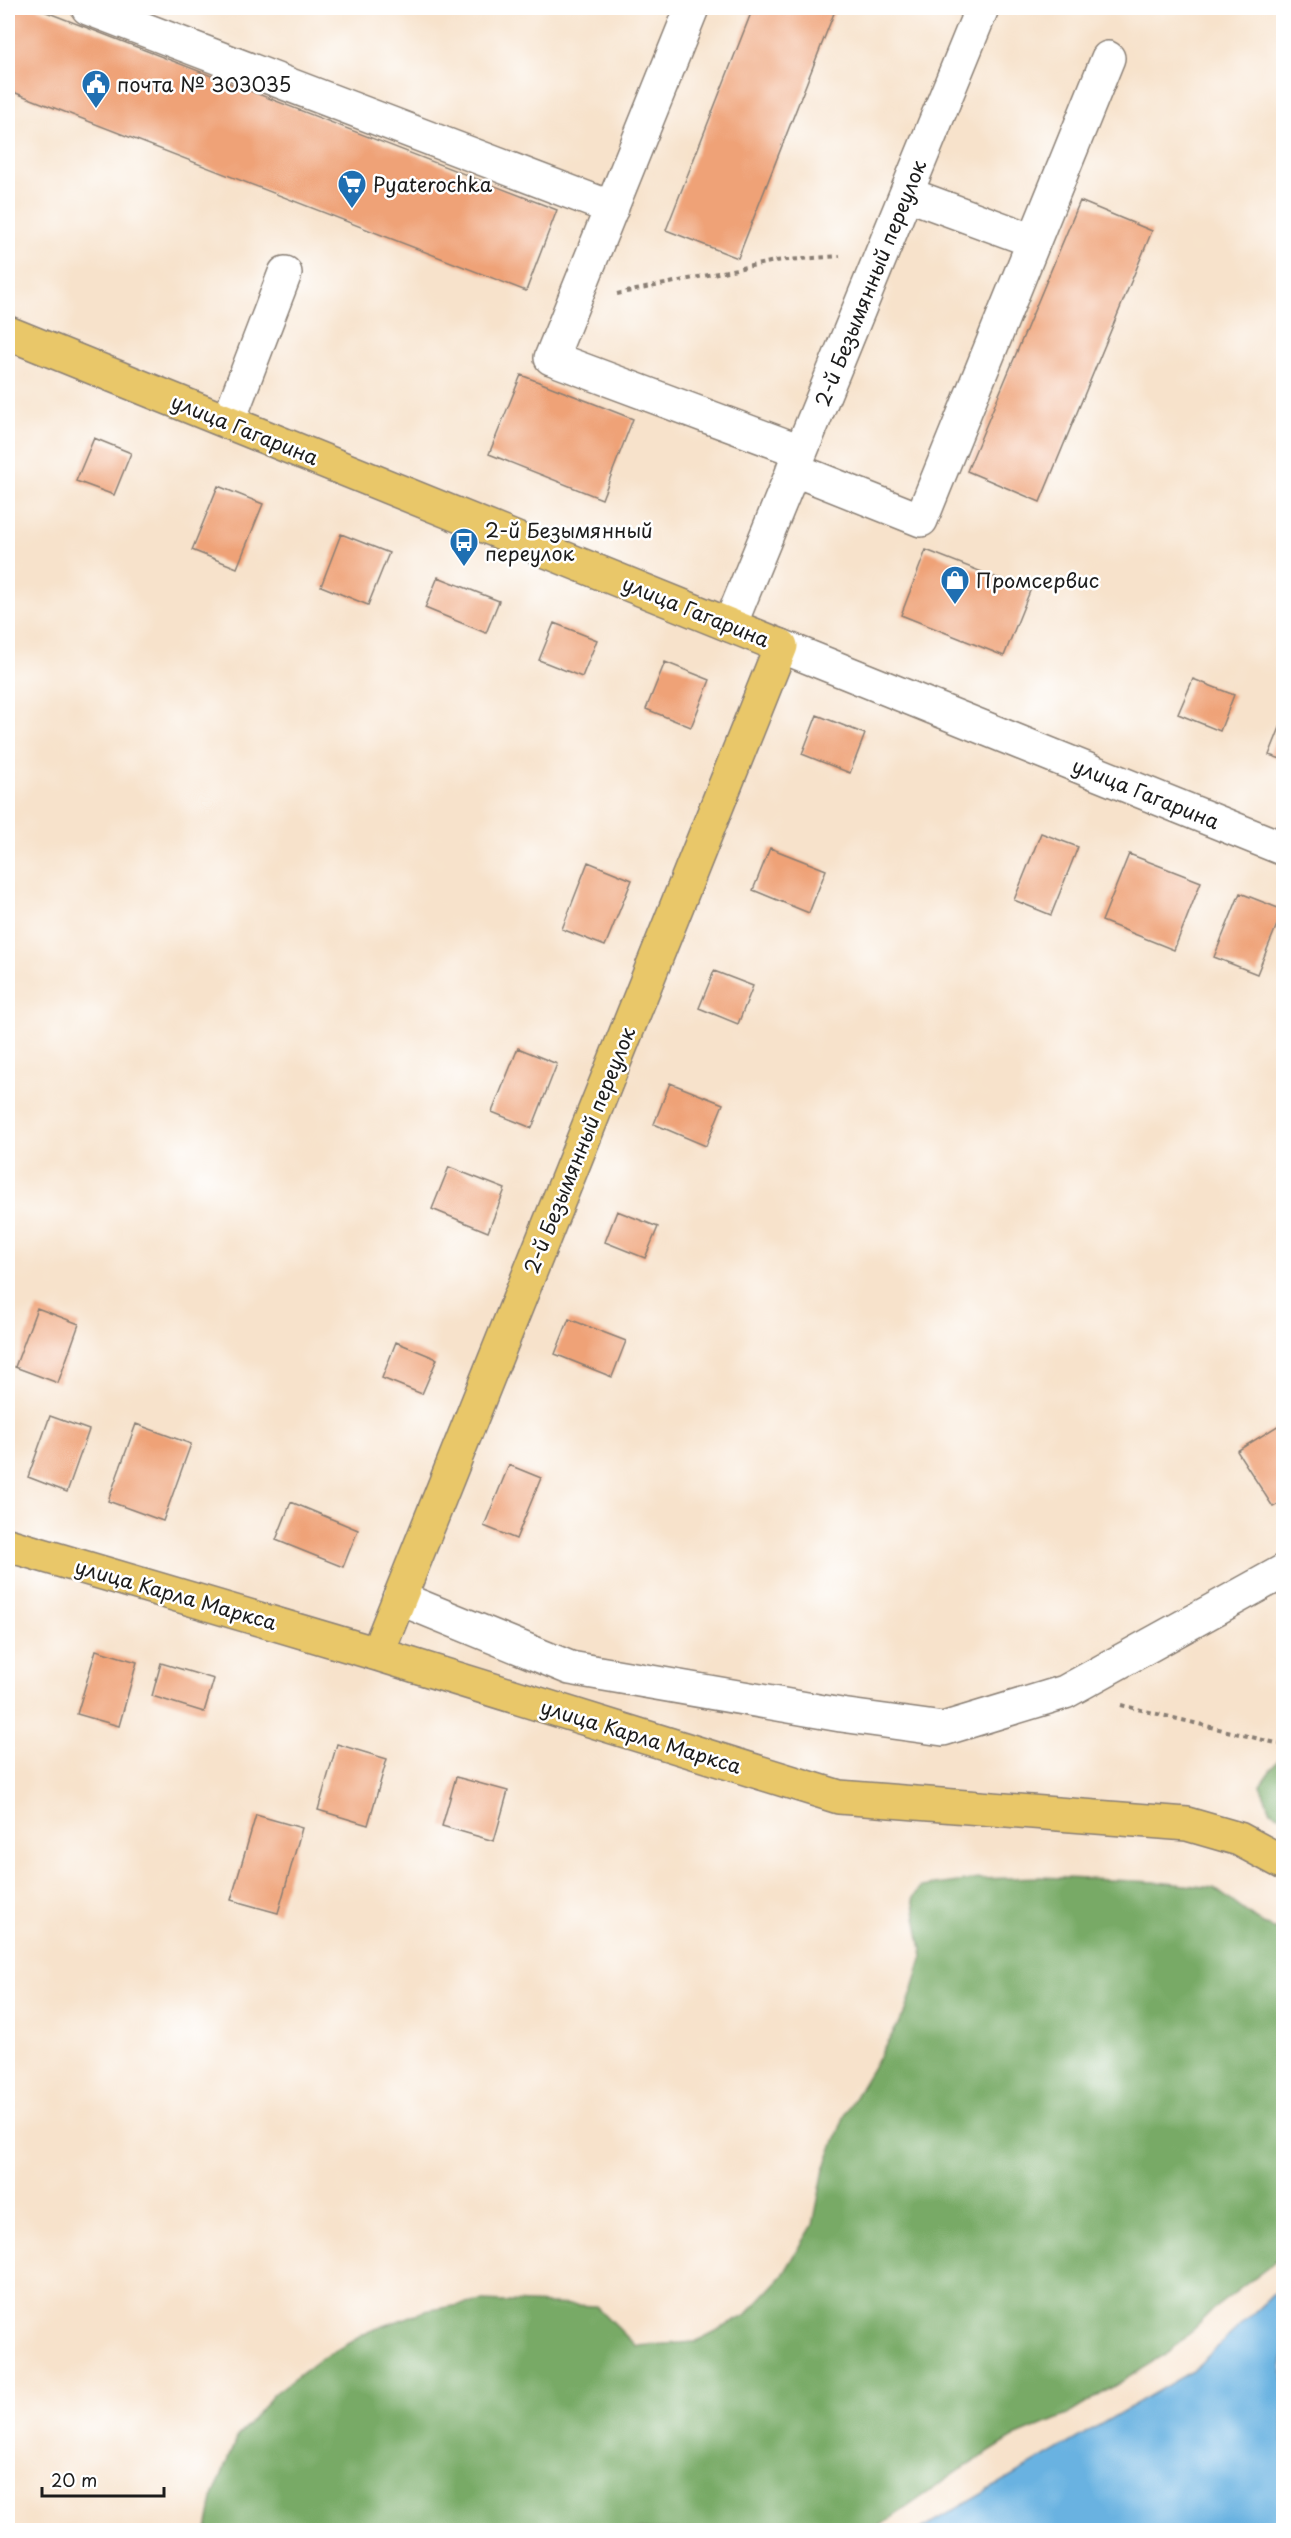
<svg xmlns="http://www.w3.org/2000/svg" width="1291" height="2538" font-family="'Playpen Sans',sans-serif">
  <style>
    .forest { fill: #78aa66; stroke: #4a6341; stroke-width: 1.5 }
    .water { fill: #69b2e1; stroke: #42677e; stroke-width: 1.5 }
    .building { fill: #efa277 }
    .lines { fill: none; stroke-linecap: round; stroke-linejoin: round }
    .minor-casing { stroke: #8a7f74; stroke-width: 36 }
    .major-casing { stroke: #8a7f74; stroke-width: 36 }
    .path { stroke: #8a7f74; stroke-width: 4; stroke-dasharray: 4.5 4.5; stroke-linecap: butt }
    .minor { stroke: #fff; stroke-width: 33 }
    .major { stroke: #e9c769; stroke-width: 33 }
    .labels { text-anchor: middle; dominant-baseline: central; stroke-width: 5; stroke-linejoin: round; paint-order: stroke }
    .poi-label { font-size: 20px; fill: #1c1c1c; stroke: #fff; text-anchor: start }
    .street-label { font-size: 20px; fill: #1c1c1c; stroke: #fff }
  </style>
  <rect width="100%" height="100%" fill="#fff"/>
  <filter id="ink" filterUnits="userSpaceOnUse"><feTurbulence type="fractalNoise" baseFrequency=".0167" numOctaves="2"/><feDisplacementMap in="SourceGraphic" scale="12" xChannelSelector="R" yChannelSelector="G"/><feConvolveMatrix kernelMatrix="1 2 1 2 8 2 1 2 1" color-interpolation-filters="sRGB"/></filter>
  <filter id="wash" filterUnits="userSpaceOnUse"><feTurbulence type="fractalNoise" baseFrequency=".008" numOctaves="4" result="noise"/><feDisplacementMap in="SourceGraphic" scale="24" xChannelSelector="R" yChannelSelector="G"/><feGaussianBlur stdDeviation="1.35" result="paint"/><feColorMatrix in="noise" values="0 0 0 0 0 0 0 0 0 0 0 0 0 0 0 0 0 1.4 0 .05"/><feComposite in="paint" operator="in"/></filter>
  <g filter="url(#wash)">
    <rect width="100%" height="100%" fill="#f7e2cb"/>
    <!-- forest -->
    <path class="forest" d="M1283,1757V1817L1271,1811L1260,1785L1277,1761Z
      M1040,1877L1157,1882L1214,1888L1261,1923L1283,1932V2256L1212,2310L1170,2352L1067,2415L1012,2438L962,2469L874,2530H207L214,2494L236,2439L274,2394L319,2360L370,2331L425,2311L483,2301L596,2306L636,2346L695,2342L745,2316L783,2275L813,2225L824,2169L846,2112L906,2011L923,1956L913,1898L921,1887L980,1879Z"/>
    <!-- water -->
    <path class="water" d="M1283,2285V2530H920L1192,2371Z"/>
    <g id="blocks">
      <!-- building -->
      <path class="building" d="M8,8H36L557,210L526,291L8,90Z
        M753,8H836L738,258L666,230Z
        M1080,201L1152,231L1040,502L967,471Z
        M521,375L633,419L602,499L489,454Z
        M94,438L131,453L114,495L76,481Z
        M218,486L263,504L237,568L192,550Z
        M341,534L389,553L368,605L321,586Z
        M926,550L1030,591L1004,656L901,615Z
        M438,577L499,601L486,633L425,608Z
        M554,623L597,640L582,677L539,660Z
        M665,662L710,680L691,727L646,709Z
        M1193,679L1234,695L1220,731L1178,714Z
        M817,715L865,734L850,773L802,754Z
        M1283,720H1284V760L1269,755Z
        M1041,833L1078,847L1051,915L1014,900Z
        M770,848L826,870L809,913L753,890Z
        M1129,854L1201,882L1174,950L1102,921Z
        M588,862L632,880L605,946L562,929Z
        M1240,893L1283,910L1257,974L1214,957Z
        M714,971L753,986L738,1024L699,1008Z
        M518,1048L557,1064L532,1128L492,1112Z
        M670,1083L723,1104L706,1146L654,1124Z
        M449,1167L505,1189L488,1232L432,1209Z
        M617,1211L658,1227L645,1258L605,1242Z
        M37,1308L79,1324L58,1383L15,1367Z
        M569,1319L626,1341L612,1377L555,1354Z
        M396,1342L437,1359L422,1394L382,1378Z
        M50,1416L89,1430L67,1492L28,1477Z
        M1284,1422V1501L1273,1507L1237,1451Z
        M136,1424L191,1444L163,1521L108,1501Z
        M509,1465L541,1478L516,1539L484,1526Z
        M291,1502L358,1530L343,1567L276,1540Z
        M96,1650L137,1662L119,1726L77,1714Z
        M161,1663L214,1679L204,1712L152,1696Z
        M337,1744L387,1759L368,1825L318,1810Z
        M456,1777L508,1791L494,1841L442,1826Z
        M256,1815L302,1828L278,1913L231,1900Z"/>
    </g>
  </g>
  <g filter="url(#ink)">
    <use href="#blocks" fill-opacity="0" stroke="#8a7f74" stroke-width="1.5"/>
    <g class="lines">
      <!-- minor casing -->
      <g class="minor-casing">
        <path id="minor" d="M88,8L612,208
          M692,8L551,358L800,451
          M907,194L1034,241
          M228,422L285,273
          M793,469L921,520L1108,58
          M730,625L982,8
          M781,646L1284,849
          M399,1598L570,1668L841,1715L943,1729L1065,1692L1284,1571"/>
      </g>
      <!-- major casing -->
      <g class="major-casing">
        <path id="major" d="M8,333L781,646L377,1654
          M8,1545L377,1654L839,1797L1187,1824L1239,1839L1284,1863"/>
      </g>
      <!-- path -->
      <path class="path" d="M617,294L775,261L840,256
        M1121,1705L1284,1745"/>
      <!-- minor -->
      <use href="#minor" class="minor"/>
      <!-- major -->
      <use href="#major" class="major"/>
    </g>
  </g>
  <!-- icons -->
  <defs>
    <g id="civic-pin" transform="scale(1.5)"><path d="M0 17L-7.5 6A9.5 9.5 0 1 1 7.5 6Z" fill="#1f6fb2" stroke="#fff"/><path d="M-.6-6.5H3V-4.5H.6V-3L4-1V1h2V6H-6V1h2V-1L-.6-3ZM-1.2 2.5V6h2.4V2.5Z" fill="#fff"/></g>
    <g id="supermarket-pin" transform="scale(1.5)"><path d="M0 17L-7.5 6A9.5 9.5 0 1 1 7.5 6Z" fill="#1f6fb2" stroke="#fff"/><path d="M-6-5.5h2.5l.6 2H6L4.5 2H-2.5L-4.4-4H-6ZM-1.5 3.2a1.3 1.3 0 1 0 .1 0ZM3 3.2a1.3 1.3 0 1 0 .1 0Z" fill="#fff"/></g>
    <g id="bus-pin" transform="scale(1.5)"><path d="M0 17L-7.5 6A9.5 9.5 0 1 1 7.5 6Z" fill="#1f6fb2" stroke="#fff"/><path d="M-5-6H5V4H4V6H2V4H-2V6H-4V4H-5ZM-3.5-4V0h7V-4ZM-3.5 1.2v1.5H-2V1.2ZM2 1.2v1.5H3.5V1.2Z" fill="#fff"/></g>
    <g id="shop-pin" transform="scale(1.5)"><path d="M0 17L-7.5 6A9.5 9.5 0 1 1 7.5 6Z" fill="#1f6fb2" stroke="#fff"/><path d="M-5-2.5h2.3a2.7 3.5 0 0 1 5.4 0H5L5.5 6h-11ZM-1.5-2.5h3a1.5 2.3 0 0 0-3 0Z" fill="#fff"/></g>
  </defs>
  <g fill-rule="evenodd">
    <use href="#civic-pin" x="96" y="84"/>
    <use href="#supermarket-pin" x="352" y="184"/>
    <use href="#bus-pin" x="464" y="542"/>
    <use href="#shop-pin" x="955" y="580"/>
  </g>
  <g class="labels">
    <!-- poi labels -->
    <g class="poi-label">
      <text x="117" y="84">почта № 303035</text>
      <text x="373" y="184">Pyaterochka</text>
      <text x="485" y="530">2-й Безымянный<tspan x="485" dy="23">переулок</tspan></text>
      <text x="976" y="580">Промсервис</text>
    </g>
    <!-- street labels -->
    <g class="street-label">
      <text transform="translate(870 283) rotate(-68)">2-й Безымянный переулок</text>
      <text transform="translate(245 429) rotate(22)">улица Гагарина</text>
      <text transform="translate(696 611) rotate(22)">улица Гагарина</text>
      <text transform="translate(1146 793) rotate(22)">улица Гагарина</text>
      <text transform="translate(579 1150) rotate(-68)">2-й Безымянный переулок</text>
      <text transform="translate(176 1594) rotate(16)">улица Карла Маркса</text>
      <text transform="translate(641 1736) rotate(17)">улица Карла Маркса</text>
    </g>
  </g>
  <!-- margin -->
  <rect width="1291" height="2538" fill="none" stroke="#fff" stroke-width="30"/>
  <!-- scale -->
  <path d="M42 2487v9h122v-9" fill="none" stroke="#1c1c1c" stroke-width="3"/>
  <text x="51" y="2487" font-size="18" fill="#1c1c1c" stroke="#ffffff" stroke-width="4.5" paint-order="stroke">20 m</text>
</svg>
